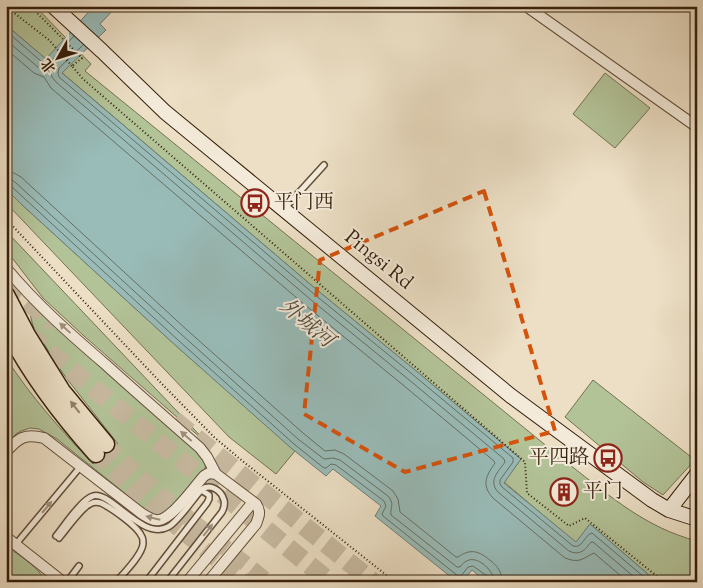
<svg xmlns="http://www.w3.org/2000/svg" width="703" height="588" font-family="'Sorts Mill Goudy','Noto Serif SC',serif">
  <style>
    .green { fill: #b3c398; stroke: #747152 }
    .water { fill: #99bcb9; stroke: #717d73 }
    .lines { fill: none; stroke-linecap: round; stroke-linejoin: round }
    .shore { stroke: #676e62; stroke-width: 1 }
    .primary-tunnel { stroke: #c7b9a0; stroke-width: 16; stroke-dasharray: 16 8; stroke-linecap: butt }
    .highway-tunnel { stroke: #c7b9a0; stroke-width: 19; stroke-dasharray: 19 9; stroke-linecap: butt }
    .lane-casing { stroke: #634f3a; stroke-width: 8 }
    .street-casing { stroke: #634f3a; stroke-width: 12 }
    .secondary-casing { stroke: #351f0b; stroke-width: 16 }
    .primary-casing { stroke: #351f0b; stroke-width: 19 }
    .path { stroke: #351f0b; stroke-width: 2; stroke-dasharray: 1 2.5; stroke-linecap: butt }
    .lane { stroke: #f3ead9; stroke-width: 5 }
    .street { stroke: #f3ead9; stroke-width: 10 }
    .secondary { stroke: #f3ead9; stroke-width: 14 }
    .primary { stroke: #ecdfc5; stroke-width: 16 }
    .oneway { fill: #9e8f7c }
    .oneway2 { fill: #907f68 }
    .marked { fill: none; stroke: #d6530c; stroke-width: 4; stroke-dasharray: 10 6; stroke-linejoin: round }
    .labels { text-anchor: middle; dominant-baseline: central; stroke-width: 4; stroke-linejoin: round; paint-order: stroke }
    .poi-label { font-size: 20px; fill: #351f0b; stroke: #f3ead9; text-anchor: start }
    .street-label { font-size: 20px; fill: #351f0b; stroke: #f3ead9 }
    .water-label { font-size: 21px; font-style: italic; fill: #534e3f; stroke: #f3ead9 }
  </style>
  <rect width="100%" height="100%" fill="#ecdfc5"/>
  <filter id="stains"><feTurbulence type="fractalNoise" baseFrequency=".004" numOctaves="4"/><feColorMatrix values="0 0 0 0 .2 0 0 0 0 .09 0 0 0 0 .02 0 0 0 .5 -.17"/></filter>
  <radialGradient id="worn" r=".72"><stop offset=".6" stop-color="#630" stop-opacity="0"/><stop offset="1" stop-color="#630" stop-opacity=".3"/></radialGradient>
  <!-- green -->
  <path class="green" d="M6,6H35L91,64L85,71L570,465C610,496 646,528 697,541V582H657L590,524L576,543L504,482L521,459L415,370L317,290L6,25Z
    M605,73L650,108L615,148L573,114Z
    M6,189L19,202L174,344L295,451L276,474L229,437L6,203Z
    M6,231L210,446L84,336L43,298L6,250Z
    M33,307H36L39,309L71,341L191,445C199,452 209,462 204,472L172,509L163,514H156L142,507L57,439L39,429L30,428L21,431L16,434L6,445V358C31,397 62,431 93,464L118,444L67,379L54,360L33,326L30,314Z
    M593,380L695,460L663,495L643,482L565,417Z
    M6,546C17,554 43,569 44,582H19L6,572Z"/>
  <!-- water -->
  <path class="water" d="M94,6H117L100,24L106,30L62,73L317,290L415,370L521,459L504,483L576,542L590,524L657,582H486L472,570L462,582H457L375,516L381,506L333,469L326,476L291,448L174,344L19,202L6,189V25L46,59Z"/>
  <g class="lines">
    <!-- shore -->
    <path class="shore" d="M6,31L42,62L45,63L50,62L74,36
      M6,40L39,68L50,70L52,77L56,82L310,299L408,379L504,459L505,462C498,472 488,481 498,492L569,551C580,556 585,550 591,542H593L640,582
      M83,45L59,68L58,73L59,77L314,294L412,374L513,458V462L500,480V484L502,487L573,546C583,549 584,535 592,533L650,582
      M6,49L34,73L44,77L51,88L305,305L403,385L494,461L495,463C486,476 481,485 493,498L565,558C580,564 583,558 594,553L628,582
      M6,172L14,173L21,177L187,330L303,433L325,451L335,450L344,454L393,491L398,499L400,512L456,557H458C471,548 479,551 491,561C498,567 502,572 502,582
      M6,179L12,180L16,183L182,335L298,439L324,459L333,458L340,460L388,496C395,504 390,507 391,515L457,567H460C462,564 465,561 469,560C480,557 494,572 495,582
      M6,186L12,187L178,340L294,444L324,468H326L331,464L336,465L384,501L386,506L382,514L383,516L458,576H461L468,567L473,566L487,576L488,582"/>
    <!-- primary-tunnel -->
    <path class="primary-tunnel" d="M106,444C156,495 213,537 268,582
      M96,454C142,501 194,541 245,582"/>
    <!-- highway-tunnel -->
    <path class="highway-tunnel" d="M6,284L54,323
      M6,317L330,582
      M174,420L373,582"/>
    <!-- lane casing -->
    <g class="lane-casing">
      <path id="lane" d="M284,209L324,165
        M56,536C64,526 82,499 93,496C110,490 142,541 168,527C178,522 193,499 201,490C210,483 221,490 224,500C225,504 224,508 222,512L167,582
        M59,538C66,530 81,508 90,504C93,502 98,502 101,503C111,508 138,526 142,537C143,538 143,543 143,544C142,555 124,573 116,582
        M16,544L81,466
        M67,582L79,566
        M146,582L207,503L209,499V495L201,490"/>
    </g>
    <!-- street casing -->
    <g class="street-casing">
      <path id="street" d="M526,6L697,127
        M6,268C36,304 70,334 105,364C136,392 168,420 200,448L207,457L216,474L256,504C261,512 259,516 256,524L208,582
        M6,452C18,438 25,433 44,438L141,513C147,517 153,521 159,520C173,518 194,487 204,476L209,473L216,474
        M6,537L63,582
        M187,582L253,502"/>
    </g>
    <!-- secondary casing -->
    <g class="secondary-casing">
      <path id="secondary" d="M53,6L102,51L165,112L511,396L652,500L669,510L697,519
        M669,510L697,474"/>
    </g>
    <!-- primary casing -->
    <g class="primary-casing">
      <path id="primary" d="M6,295L27,335L62,391L106,444
        M6,327C30,374 61,415 96,454"/>
    </g>
    <!-- path -->
    <path class="path" d="M30,6L82,58L72,66L83,79L525,462L527,493L569,526L585,518L664,582
      M6,10L9,9L49,40L72,66
      M6,219L162,384L214,437L240,459L395,582"/>
    <!-- lane -->
    <use href="#lane" class="lane"/>
    <!-- street -->
    <use href="#street" class="street"/>
    <!-- secondary -->
    <use href="#secondary" class="secondary"/>
    <!-- primary -->
    <use href="#primary" class="primary"/>
  </g>
  <!-- one-way arrows -->
  <defs><path id="oneway-solid" d="M-6-.8H1V-3.2L6.5 0L1 3.2V.8H-6Z" transform="scale(1.25)"/></defs>
  <g class="oneway">
    <use href="#oneway-solid" transform="translate(65 328) rotate(-137)"/>
    <use href="#oneway-solid" transform="translate(186 436) rotate(-139)"/>
    <use href="#oneway-solid" transform="translate(47 507) rotate(-50)"/>
    <use href="#oneway-solid" transform="translate(153 518) rotate(-166)"/>
    <use href="#oneway-solid" transform="translate(208 530) rotate(-52)"/>
  </g>
  <use class="oneway2" href="#oneway-solid" transform="translate(75 407) rotate(-128)"/>
  <!-- marked area -->
  <path class="marked" d="M484,191L555,431L405,472L304,414L320,260Z"/>
  <!-- icons -->
  <defs>
    <g id="bus-ring" transform="scale(1.4375)"><circle r="9.5" fill="#f3ead9" stroke="#8f2418" stroke-width="1.5"/><path d="M-5-6H5V4H4V6H2V4H-2V6H-4V4H-5ZM-3.5-4V0h7V-4ZM-3.5 1.2v1.5H-2V1.2ZM2 1.2v1.5H3.5V1.2Z" fill="#8f2418"/></g>
    <g id="building-ring" transform="scale(1.4375)"><circle r="9.5" fill="#f3ead9" stroke="#8f2418" stroke-width="1.5"/><path d="M-4-6H4V6H1V3H-1V6H-4ZM-2.5-4.3h1.7v1.8h-1.7ZM.8-4.3h1.7v1.8H.8ZM-2.5-1h1.7V.8h-1.7ZM.8-1h1.7V.8H.8Z" fill="#8f2418"/></g>
  </defs>
  <g fill-rule="evenodd">
    <use href="#bus-ring" x="255" y="203"/>
    <use href="#bus-ring" x="608" y="458"/>
    <use href="#building-ring" x="564" y="492"/>
  </g>
  <g class="labels">
    <!-- poi labels -->
    <g class="poi-label">
      <text x="274" y="203">平门西</text>
      <text x="589" y="458" text-anchor="end">平四路</text>
      <text x="583" y="492">平门</text>
    </g>
    <!-- street labels -->
    <g class="street-label">
      <text transform="translate(378 261) rotate(39)">Pingsi Rd</text>
    </g>
    <!-- water labels -->
    <g class="water-label">
      <text transform="translate(306 324) rotate(40)">外城河</text>
    </g>
  </g>
  <!-- margin -->
  <rect width="703" height="588" fill="none" stroke="#ecdfc5" stroke-width="25"/>
  <rect x="8" y="8" width="688" height="573" fill="none" stroke="#351f0b" stroke-width="2.5"/>
  <rect x="12" y="12" width="678" height="563" fill="none" stroke="#351f0b"/>
  <!-- north arrow -->
  <g transform="translate(58 58) rotate(231)" stroke="#f3ead9" stroke-width="4" paint-order="stroke">
  <path d="M0-4L9 19L0 12L-9 19Z" fill="#351f0b"/>
  <text y="-8" font-size="14" font-weight="bold" text-anchor="middle" fill="#351f0b">北</text>
  </g>
  <rect width="100%" height="100%" filter="url(#stains)"/>
  <rect width="100%" height="100%" fill="url(#worn)"/>
</svg>
